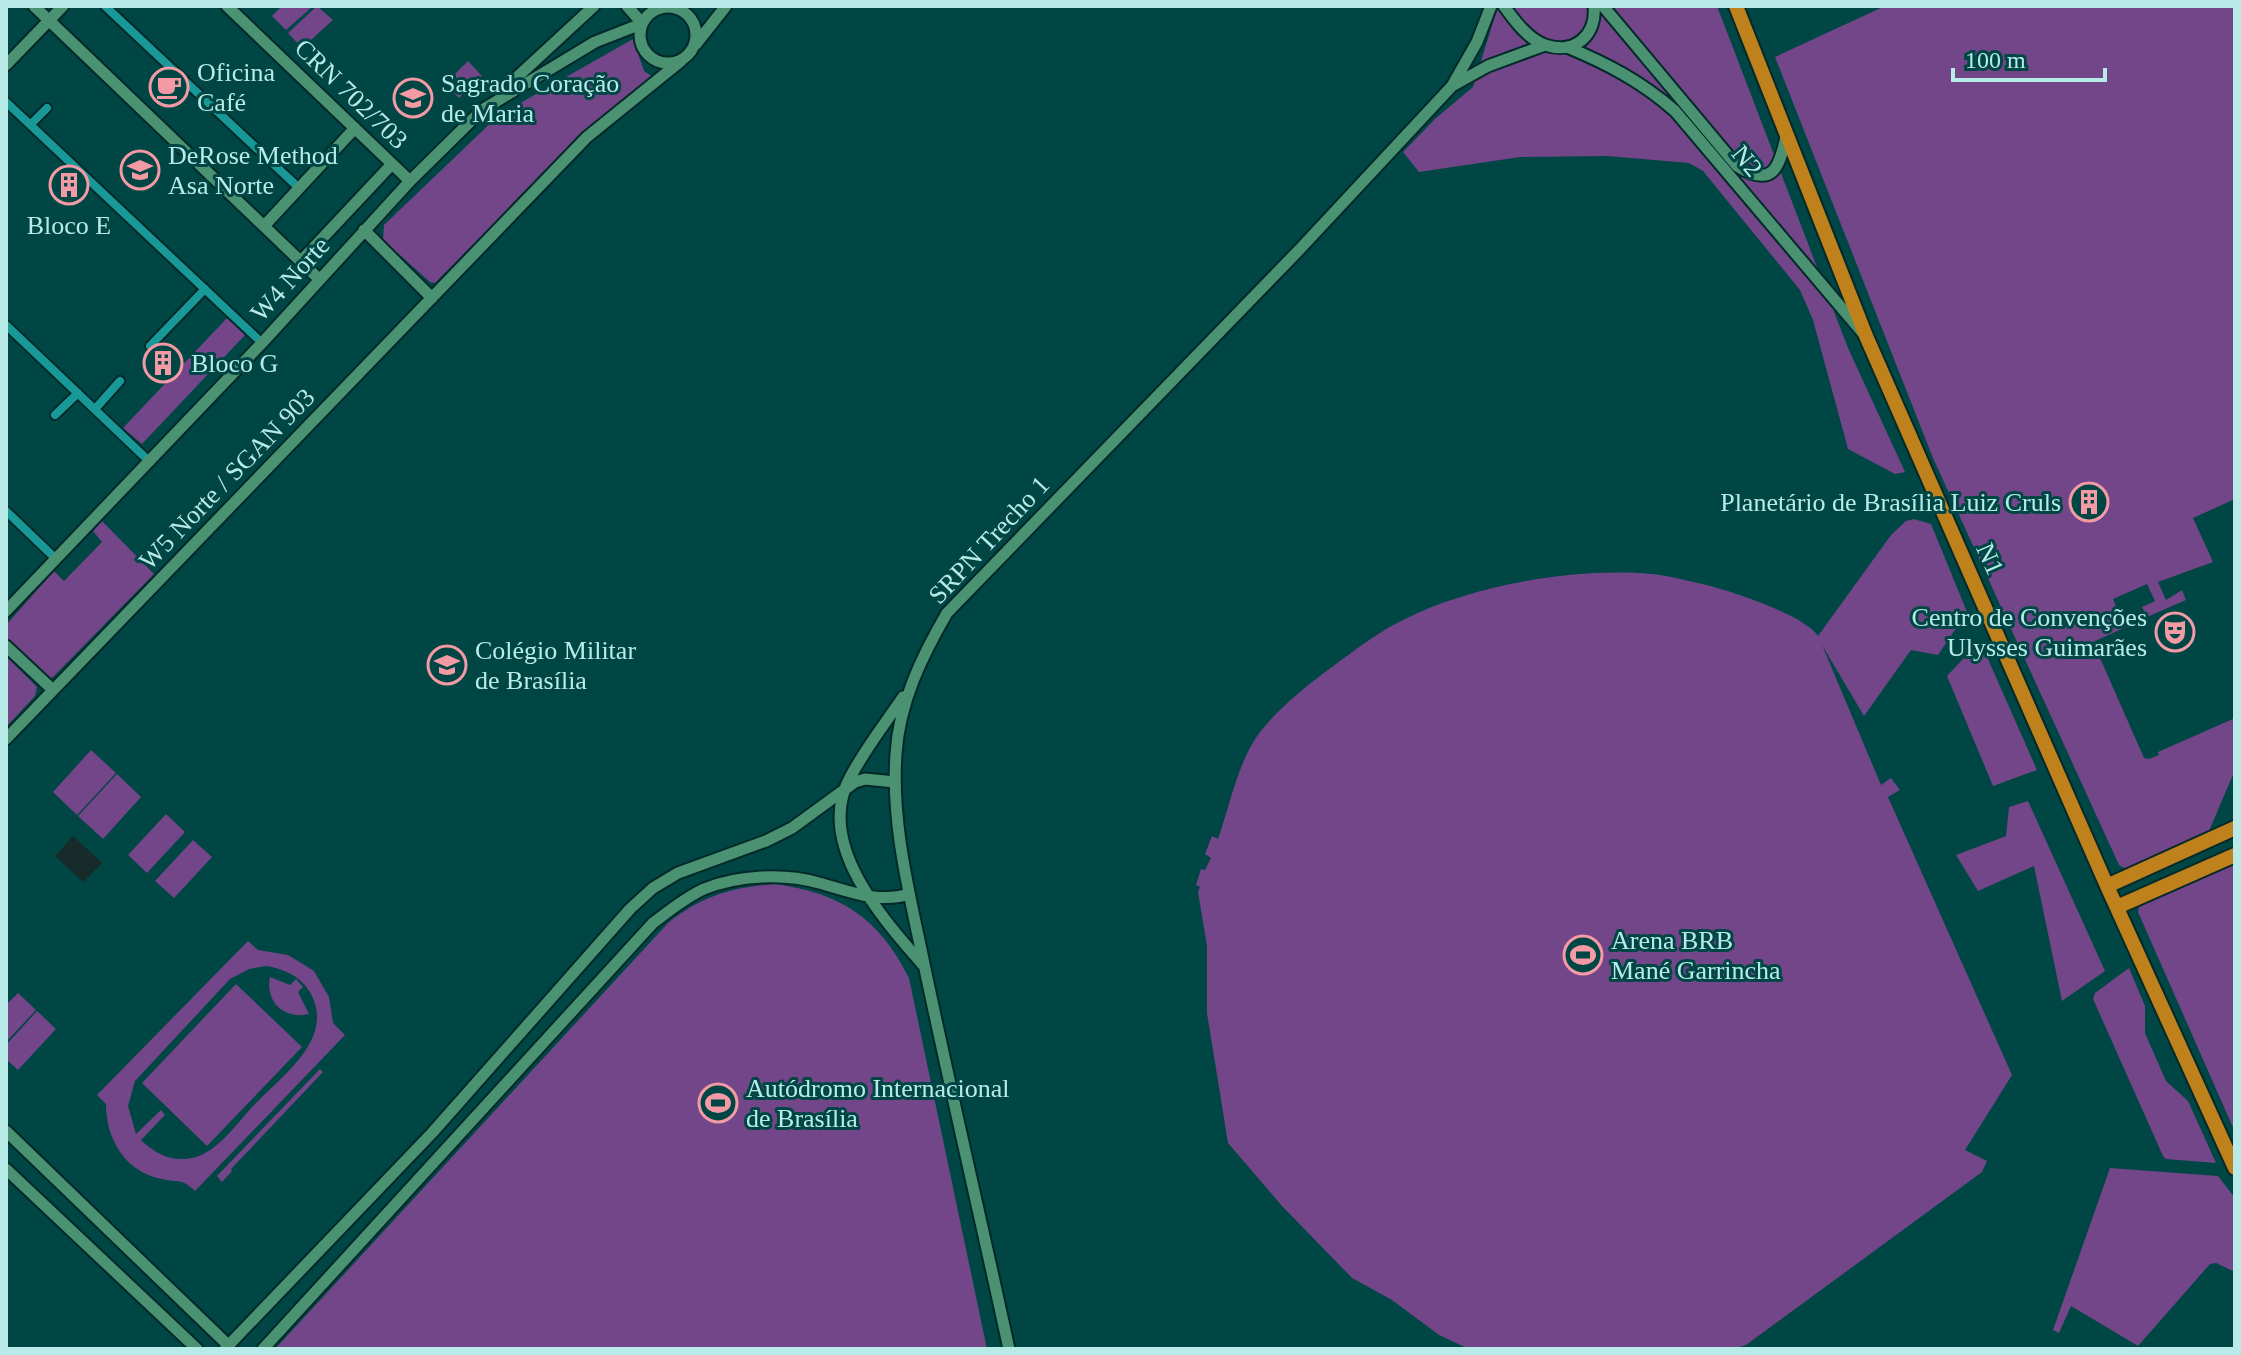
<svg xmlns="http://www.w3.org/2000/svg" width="2241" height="1355" font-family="'Times New Roman',serif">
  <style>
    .green { fill: #724688; fill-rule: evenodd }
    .water { fill: #162b2a }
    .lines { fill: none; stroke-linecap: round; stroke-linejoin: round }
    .street-casing { stroke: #042929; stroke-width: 12 }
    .secondary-casing { stroke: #042929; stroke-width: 15 }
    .highway-casing { stroke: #042929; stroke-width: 18 }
    .street { stroke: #189997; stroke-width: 8 }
    .secondary { stroke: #4a9272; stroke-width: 11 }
    .highway { stroke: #bf811b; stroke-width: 14 }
    .labels { text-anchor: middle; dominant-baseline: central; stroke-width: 6; stroke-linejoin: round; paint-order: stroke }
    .poi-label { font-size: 26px; fill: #b8eae8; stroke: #004645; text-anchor: start }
    .street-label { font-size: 26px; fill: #b8eae8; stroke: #004645 }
  </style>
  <rect width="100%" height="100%" fill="#004645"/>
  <!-- green -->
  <path class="green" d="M282,6H313L286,30L272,16Z
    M317,6L333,20L302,48L288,33Z
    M1498,6H1717L1848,348L1905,472L1895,474L1848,449L1813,320L1800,290L1703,171L1689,163L1607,156L1520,157L1419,172L1403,152L1436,118L1473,87Z
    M1885,6H2235V499L2193,518L2213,562L2158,582L2166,600L2182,590L2186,600L2147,617L2142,607L2155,601L2147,584L2113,599L2120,616L2130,612L2135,623L2093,642L2144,758L2149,759L2159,755L2158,752L2235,718V770L2209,831L2126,869L2119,865L1933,458L1775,57Z
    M633,39L644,71L656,79L613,107L583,133L435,283L430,282L383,240L384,225L499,115Z
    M468,61L482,76L459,98L445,84Z
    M227,318L245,335L142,444L123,428Z
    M1914,519L1931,524L1967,612L1938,655L1911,650L1864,716L1822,645L1881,785L1891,778L1900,790L1888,797L2012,1075L1965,1150L1987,1161L1982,1172L1746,1345L1733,1349H1469L1439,1335L1392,1300L1352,1278L1282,1206L1228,1143L1207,1013V946L1198,892L1200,887L1196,885L1201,869L1205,870L1211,858L1205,854L1212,836L1218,839C1230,805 1238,761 1260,732C1281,706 1306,686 1332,667C1355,650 1378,632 1403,620C1470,585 1576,567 1651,574C1667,575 1683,580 1698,583C1726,589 1803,614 1818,636L1891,535L1906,521Z
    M102,521L154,574L53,677L48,679L6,640V625L54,571L64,581L102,542L93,531Z
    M1980,641L2037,770L1993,786L1947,676Z
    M6,656L37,687L35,696L6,727Z
    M91,750L116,773L77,815L53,792Z
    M117,774L141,797L103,839L78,816Z
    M2028,801L2105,971L2062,1001L2034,866L1978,891L1956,855L2006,836L2009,807Z
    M166,814L185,832L147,873L128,855Z
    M193,840L212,857L174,898L155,881Z
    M2235,861V1132L2138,912L2139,907L2147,901Z
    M775,884C841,893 879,918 909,978L987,1349H275L668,923C701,896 733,887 775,884Z
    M248,941L258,950L288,955L314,971L329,997L333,1023L345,1035L195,1191C182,1178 179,1183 162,1179C125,1172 106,1139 106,1104L97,1095ZM266,966C285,969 302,977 311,994C335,1039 282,1076 254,1105C238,1122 219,1150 196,1157C174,1163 156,1155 141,1140L165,1115L161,1110L136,1134L128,1106L135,1081L230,979L249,969Z
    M2129,968L2145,1006V1033L2166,1081L2188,1101L2216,1163L2166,1159L2163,1156L2093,999L2095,993Z
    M270,977L290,985L296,979L303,987L298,992L309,1014C284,1020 265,1002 270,977Z
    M236,984L302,1047L207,1146L142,1083Z
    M18,993L36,1010L6,1042V1005Z
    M37,1011L56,1029L18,1070L6,1059V1045Z
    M320,1069L323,1072L231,1169L232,1171L222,1182L217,1176Z
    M2110,1168L2218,1176L2235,1198V1272L2216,1263L2210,1264L2138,1346L2071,1306L2059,1333L2053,1330Z"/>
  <!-- water -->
  <path class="water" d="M73,836L102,863L83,882L55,856Z"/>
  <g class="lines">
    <!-- street casing -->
    <g class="street-casing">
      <path id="street" d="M105,6L299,188
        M6,102L262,343
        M31,124L47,108
        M6,325L150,462
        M150,346L205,289
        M95,409L120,381
        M55,415L78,393
        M6,511L55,558"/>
    </g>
    <!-- secondary casing -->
    <g class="secondary-casing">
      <path id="secondary" d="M34,6L319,279
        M227,6L410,181
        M627,6L642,23
        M1504,6C1514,20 1528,39 1545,45C1575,55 1597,35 1594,6
        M1603,6L1737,166C1772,188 1779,169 1786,137
        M640 35a28 28 0 1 1 56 0a28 28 0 1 1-56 0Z
        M696,44L726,6
        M1567,47C1608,64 1642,82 1675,111L1862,332
        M6,65L63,6
        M1452,86L1488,66L1545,45
        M501,92L594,6
        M265,225L355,128
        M364,230L432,298
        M301,261L392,164
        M6,611L262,343L410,181L482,110L595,42L641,24
        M6,646L53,690
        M903,697C887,721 857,760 846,786C820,850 885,921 923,965
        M6,739L587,137L681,61
        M6,1131L228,1345
        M6,1169L197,1349
        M225,1349L432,1133L630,909L653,888L678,873L766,841L792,828L855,782L865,779L895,782
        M263,1349L653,923C669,911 686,897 704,889C738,875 785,873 819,883C849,891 878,904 909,894
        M1009,1349C981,1220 951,1092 924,964C910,895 891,825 896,754C899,703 922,656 947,613L1300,249L1452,86L1477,42L1491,6"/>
    </g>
    <!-- highway casing -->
    <g class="highway-casing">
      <path id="highway" d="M1736,6L1866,336L2107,886L2235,1168
        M2107,886L2235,828
        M2117,907L2235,855"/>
    </g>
    <!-- street -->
    <use href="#street" class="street"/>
    <!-- secondary -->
    <use href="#secondary" class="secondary"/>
    <!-- highway -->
    <use href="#highway" class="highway"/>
  </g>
  <!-- icons -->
  <defs>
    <g id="cafe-ring" transform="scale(2)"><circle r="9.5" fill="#004645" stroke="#f49aa4" stroke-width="1.5"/><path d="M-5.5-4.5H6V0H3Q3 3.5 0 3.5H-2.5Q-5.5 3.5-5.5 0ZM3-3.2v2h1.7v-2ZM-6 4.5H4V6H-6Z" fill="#f49aa4"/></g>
    <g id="school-ring" transform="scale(2)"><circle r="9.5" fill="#004645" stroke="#f49aa4" stroke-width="1.5"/><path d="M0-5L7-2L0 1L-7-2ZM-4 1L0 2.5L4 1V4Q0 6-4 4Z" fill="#f49aa4"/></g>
    <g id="university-ring" transform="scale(2)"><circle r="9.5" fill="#004645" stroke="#f49aa4" stroke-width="1.5"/><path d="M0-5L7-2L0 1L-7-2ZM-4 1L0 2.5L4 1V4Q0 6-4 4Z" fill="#f49aa4"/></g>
    <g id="building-ring" transform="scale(2)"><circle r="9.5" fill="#004645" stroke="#f49aa4" stroke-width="1.5"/><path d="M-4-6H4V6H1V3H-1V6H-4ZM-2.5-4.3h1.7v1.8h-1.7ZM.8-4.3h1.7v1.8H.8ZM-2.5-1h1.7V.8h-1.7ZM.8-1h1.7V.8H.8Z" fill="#f49aa4"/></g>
    <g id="theatre-ring" transform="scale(2)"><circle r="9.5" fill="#004645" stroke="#f49aa4" stroke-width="1.5"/><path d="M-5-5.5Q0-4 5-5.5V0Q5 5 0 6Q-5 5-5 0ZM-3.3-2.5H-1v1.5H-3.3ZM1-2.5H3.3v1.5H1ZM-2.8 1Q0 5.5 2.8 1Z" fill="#f49aa4"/></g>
    <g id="stadium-ring" transform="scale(2)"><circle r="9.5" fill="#004645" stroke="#f49aa4" stroke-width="1.5"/><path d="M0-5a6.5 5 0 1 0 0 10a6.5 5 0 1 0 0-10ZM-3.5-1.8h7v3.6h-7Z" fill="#f49aa4"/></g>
  </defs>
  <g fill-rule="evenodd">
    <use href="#cafe-ring" x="169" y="87"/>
    <use href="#school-ring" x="413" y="98"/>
    <use href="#university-ring" x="140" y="170"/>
    <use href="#building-ring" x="69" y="185"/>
    <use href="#building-ring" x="163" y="363"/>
    <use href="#building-ring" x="2089" y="502"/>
    <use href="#theatre-ring" x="2175" y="632"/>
    <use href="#school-ring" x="447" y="665"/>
    <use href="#stadium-ring" x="1583" y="955"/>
    <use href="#stadium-ring" x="718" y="1103"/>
  </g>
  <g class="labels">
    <!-- poi labels -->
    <g class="poi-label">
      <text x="197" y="72">Oficina<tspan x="197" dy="30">Café</tspan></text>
      <text x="441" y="83">Sagrado Coração<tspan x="441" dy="30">de Maria</tspan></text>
      <text x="168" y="155">DeRose Method<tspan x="168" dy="30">Asa Norte</tspan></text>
      <text x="69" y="225" text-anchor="middle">Bloco E</text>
      <text x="191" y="363">Bloco G</text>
      <text x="2061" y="502" text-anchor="end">Planetário de Brasília Luiz Cruls</text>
      <text x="2147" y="617" text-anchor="end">Centro de Convenções<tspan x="2147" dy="30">Ulysses Guimarães</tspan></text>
      <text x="475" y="650">Colégio Militar<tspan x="475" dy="30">de Brasília</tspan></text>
      <text x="1611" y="940">Arena BRB<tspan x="1611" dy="30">Mané Garrincha</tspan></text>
      <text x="746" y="1088">Autódromo Internacional<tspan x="746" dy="30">de Brasília</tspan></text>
    </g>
    <!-- street labels -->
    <g class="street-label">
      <text transform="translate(351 94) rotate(44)">CRN 702/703</text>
      <text transform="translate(1747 161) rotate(50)">N2</text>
      <text transform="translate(290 279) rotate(-48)">W4 Norte</text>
      <text transform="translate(227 479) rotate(-46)">W5 Norte / SGAN 903</text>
      <text transform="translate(989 540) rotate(-47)">SRPN Trecho 1</text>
      <text transform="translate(1990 559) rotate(66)">N1</text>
    </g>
  </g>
  <!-- border -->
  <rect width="2241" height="1355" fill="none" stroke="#b8eae8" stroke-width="16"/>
  <!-- scale -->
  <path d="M1953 68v12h152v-12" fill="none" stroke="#b8eae8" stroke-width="4"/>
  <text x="1965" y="68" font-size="24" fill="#b8eae8" stroke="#004645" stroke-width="6" paint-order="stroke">100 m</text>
</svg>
